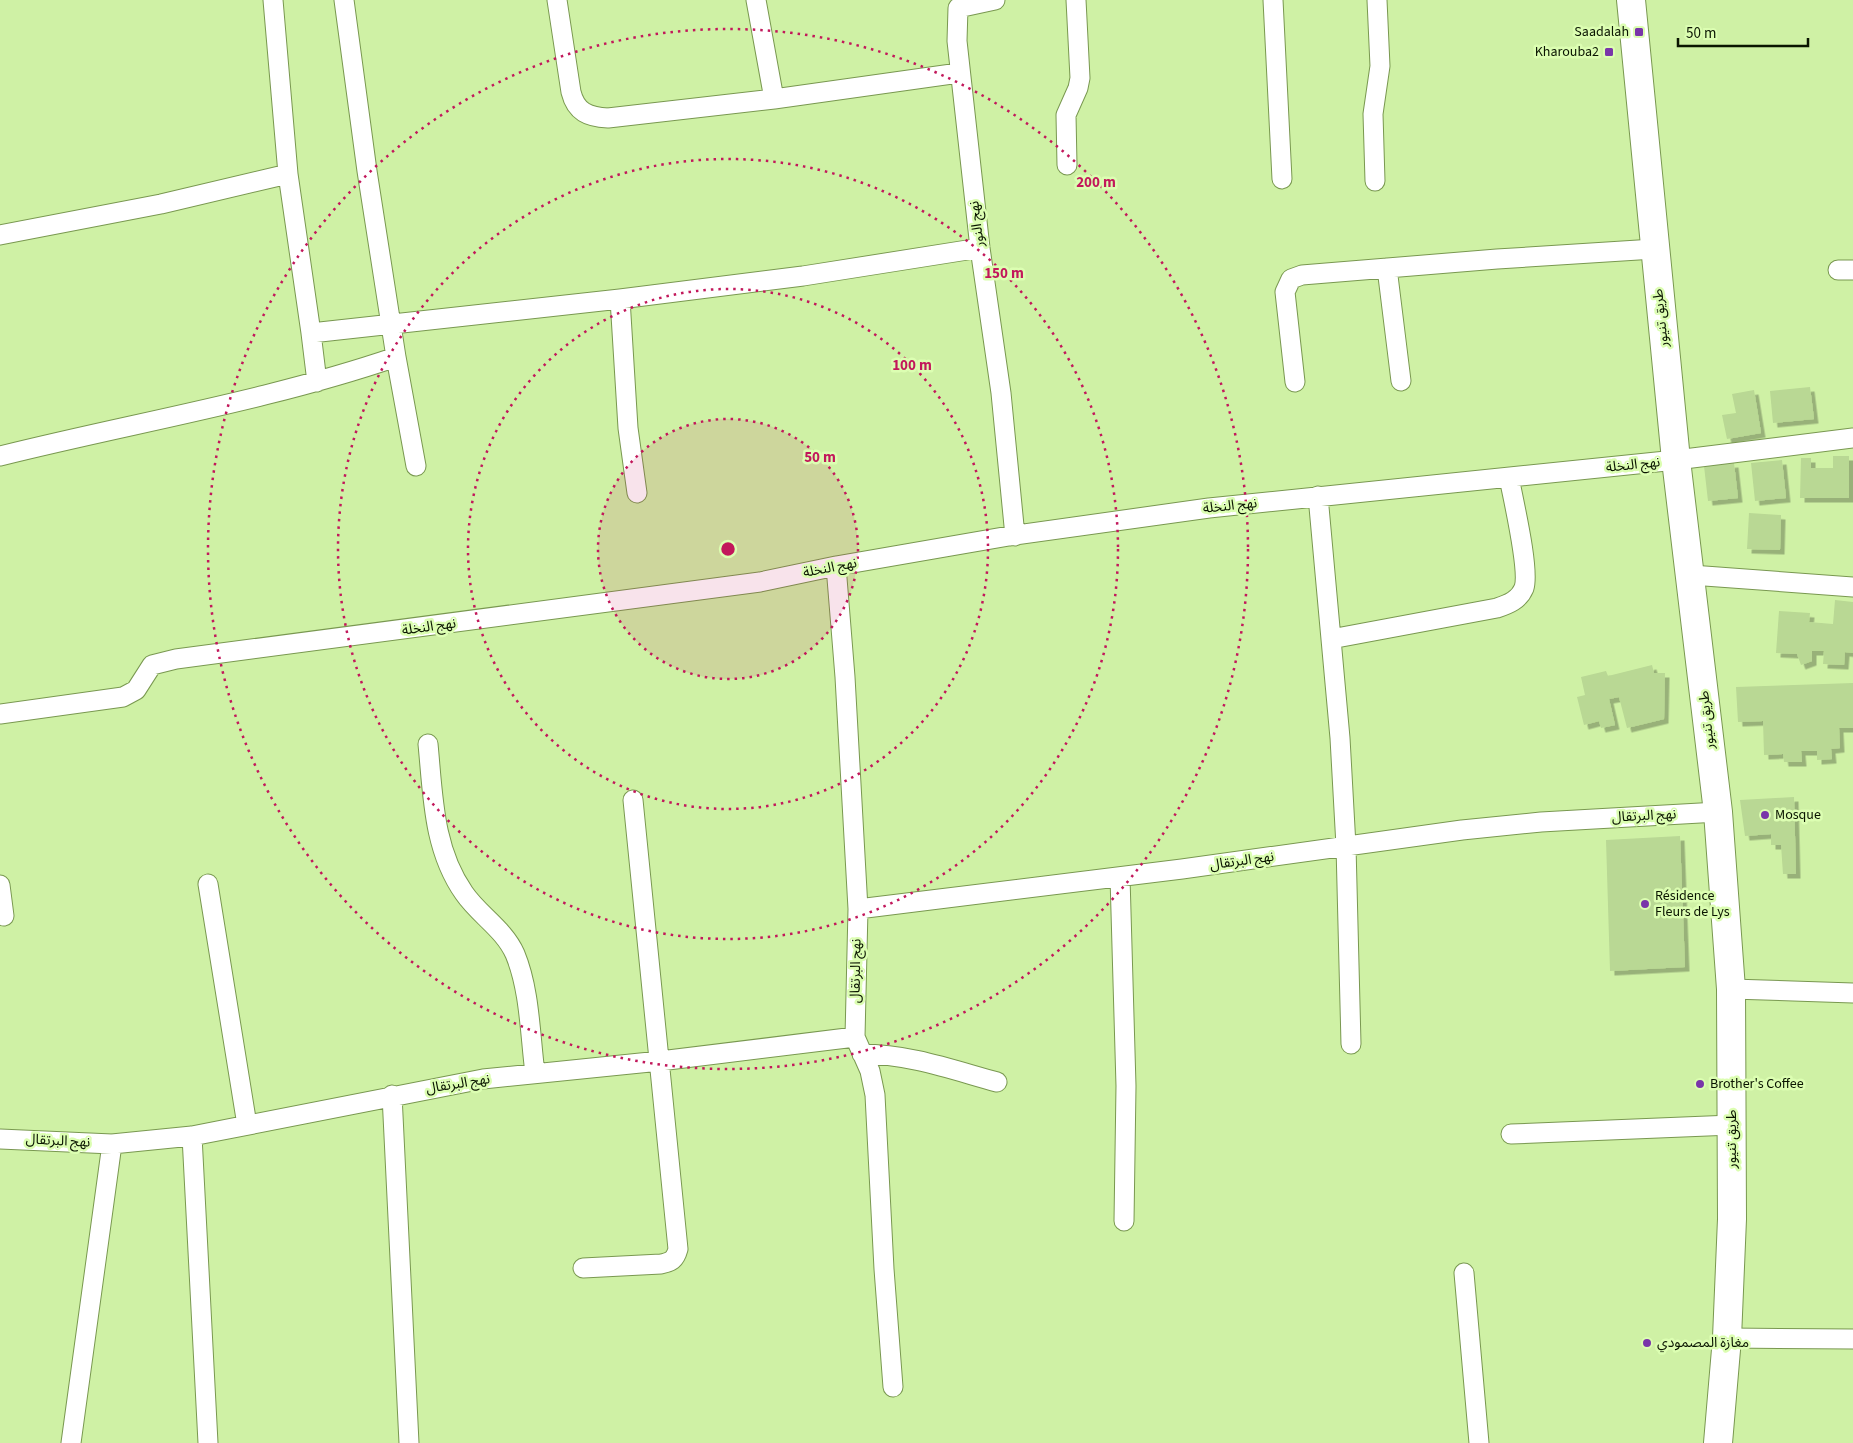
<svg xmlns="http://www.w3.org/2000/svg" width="1853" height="1443" font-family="'Source Sans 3','Noto Sans Arabic',sans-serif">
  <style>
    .building { fill: #b9d894; filter: url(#shadow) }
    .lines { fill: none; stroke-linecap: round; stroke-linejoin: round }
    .street-casing { stroke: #799850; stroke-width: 21 }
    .secondary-casing { stroke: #799850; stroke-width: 30 }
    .street { stroke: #fff; stroke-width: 19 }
    .secondary { stroke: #fff; stroke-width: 28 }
    .ring { fill: none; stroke: #c2185b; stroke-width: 2.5; stroke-dasharray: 2.5 5 }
    .poi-dot { fill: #7935a9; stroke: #dcfeb2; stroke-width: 2 }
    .labels { text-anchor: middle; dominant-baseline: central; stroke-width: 5; stroke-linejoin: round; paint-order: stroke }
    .poi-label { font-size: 14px; fill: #0a1500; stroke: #dcfeb2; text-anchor: start }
    .street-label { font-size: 14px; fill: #0a1500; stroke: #dcfeb2 }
    .centre { fill: #c2185b; stroke: #dcfeb2; stroke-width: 2.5 }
    .ring-label { font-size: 15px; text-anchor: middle; font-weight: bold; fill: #c2185b; stroke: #dcfeb2; stroke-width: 5; stroke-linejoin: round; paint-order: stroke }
  </style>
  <defs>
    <filter id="shadow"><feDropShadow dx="4.5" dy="4.5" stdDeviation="0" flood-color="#0004"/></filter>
  </defs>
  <rect width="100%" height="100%" fill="#cff1a5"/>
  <!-- building -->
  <path class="building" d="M1810,387L1814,419L1773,423L1770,391Z
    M1754,390L1761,433L1727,439L1722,415L1736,413L1732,394Z
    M1833,456H1849V498H1800L1801,458H1811V468H1833Z
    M1782,460L1786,498L1755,501L1751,463Z
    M1734,463L1738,498L1708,501L1704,466Z
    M1749,513L1781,515L1780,550L1747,549Z
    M1835,600L1853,602V653L1845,652L1844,665L1823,664L1824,651H1812V661L1801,665L1797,654L1776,653L1779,611L1810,613L1809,622L1833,624Z
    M1652,665L1654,673H1665L1664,719L1627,728L1619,697L1609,699L1615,725L1601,728L1599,721L1584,725L1577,697L1585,695L1581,677L1606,671L1608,676Z
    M1853,683V728H1839L1840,748L1831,749L1832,759L1817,760V751H1801L1802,762H1784L1783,754L1764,755L1763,721L1738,722L1736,687Z
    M1794,797L1796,874H1783L1781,845H1771V834L1745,836L1740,800Z
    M1680,836L1685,967L1610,971L1606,840Z"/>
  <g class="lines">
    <!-- street casing -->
    <g class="street-casing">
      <path id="street" d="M273,0L288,174L311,333L620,299L803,276L980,248
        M344,0L367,171L396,357
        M557,0L571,92C576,112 588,117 608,118L774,99
        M756,0L774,99L959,73
        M995,0L958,8L957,41L980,248L1001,393L1015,536
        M1273,0L1282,179
        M1067,165L1066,115L1078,88L1080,78L1076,0
        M1375,181L1373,114L1380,66L1377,0
        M0,235L161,204L288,174
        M1387,268L1401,381
        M1838,270H1853
        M620,299L628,428L637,493
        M311,333L317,382
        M1295,382L1285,292L1291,279L1302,275L1497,259L1654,249
        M0,456C132,423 267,401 396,357L416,466
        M1318,496L1340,738L1346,846L1351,1044
        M836,566L845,677L858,909
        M1691,575L1853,587
        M1331,639L1497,608C1509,604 1519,600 1524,588C1530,570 1513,499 1509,477
        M0,714L123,697L136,690L152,665L176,659L760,582L836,566L1009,536L1209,508L1676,460L1853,438
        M428,744C433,795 433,849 464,893C479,915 504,929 515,954C530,990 530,1035 535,1073
        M1120,877L1126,1086L1124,1221
        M208,884L247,1125
        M0,885L4,916
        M1731,989L1853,993
        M855,1037L870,1071L875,1095L884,1269L893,1387
        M862,1054C909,1054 953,1070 997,1082
        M392,1095L409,1443
        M1511,1134L1732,1125
        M192,1136L208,1443
        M0,1139L112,1144L192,1136L483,1079L660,1061L855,1037L858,909L1182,869L1462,830L1541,822L1718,812
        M583,1268L661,1264C671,1262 675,1260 678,1249L633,800
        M1464,1273L1479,1443
        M1727,1338L1853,1339
        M71,1443L112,1144"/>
    </g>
    <!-- secondary casing -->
    <g class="secondary-casing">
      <path id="secondary" d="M1631,0L1676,460L1718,812L1731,989L1732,1219L1727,1338L1718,1443"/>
    </g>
    <!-- street -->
    <use href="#street" class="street"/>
    <!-- secondary -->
    <use href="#secondary" class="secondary"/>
  </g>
  <!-- distance rings -->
  <circle cx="728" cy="549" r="130" fill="#c2185b" fill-opacity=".12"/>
  <g class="ring">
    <circle cx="728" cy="549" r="130"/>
    <circle cx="728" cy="549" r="260"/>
    <circle cx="728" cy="549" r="390"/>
    <circle cx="728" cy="549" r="520"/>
  </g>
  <!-- markers -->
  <g class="poi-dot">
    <rect x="1634" y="27" width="10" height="10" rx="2.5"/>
    <rect x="1604" y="47" width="10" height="10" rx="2.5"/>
    <circle cx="1765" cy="815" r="5"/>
    <circle cx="1645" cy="904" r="5"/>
    <circle cx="1700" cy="1084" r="5"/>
    <circle cx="1647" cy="1343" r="5"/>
  </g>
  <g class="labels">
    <!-- poi labels -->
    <g class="poi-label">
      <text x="1629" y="32" text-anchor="end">Saadalah</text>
      <text x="1599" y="52" text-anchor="end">Kharouba2</text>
      <text x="1775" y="815">Mosque</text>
      <text x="1655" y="896">Résidence<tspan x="1655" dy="16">Fleurs de Lys</tspan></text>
      <text x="1710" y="1084">Brother's Coffee</text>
      <text x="1657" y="1343">مغازة المصمودي</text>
    </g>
    <!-- street labels -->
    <g class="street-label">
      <text transform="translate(977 224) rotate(-97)">نهج النور</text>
      <text transform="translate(1661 318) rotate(-96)">طريق تنيور</text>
      <text transform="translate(1633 465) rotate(-6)">نهج النخلة</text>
      <text transform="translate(1230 506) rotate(-6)">نهج النخلة</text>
      <text transform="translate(830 568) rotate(-11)">نهج النخلة</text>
      <text transform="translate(429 627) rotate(-8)">نهج النخلة</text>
      <text transform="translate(1707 720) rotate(-96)">طريق تنيور</text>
      <text transform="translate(1644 816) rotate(-3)">نهج البرتقال</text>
      <text transform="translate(1242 861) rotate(-8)">نهج البرتقال</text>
      <text transform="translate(856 971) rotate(-89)">نهج البرتقال</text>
      <text transform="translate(458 1084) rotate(-9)">نهج البرتقال</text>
      <text transform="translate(1732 1139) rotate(-90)">طريق تنيور</text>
      <text transform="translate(58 1141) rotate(3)">نهج البرتقال</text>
    </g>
  </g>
  <circle cx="728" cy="549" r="8" class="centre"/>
  <g class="ring-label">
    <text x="1096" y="187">200 m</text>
    <text x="1004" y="278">150 m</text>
    <text x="912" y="370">100 m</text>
    <text x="820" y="462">50 m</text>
  </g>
  <!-- scale -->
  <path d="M1678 38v8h130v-8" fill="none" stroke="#0a1500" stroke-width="2.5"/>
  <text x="1686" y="38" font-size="15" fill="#0a1500" stroke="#dcfeb2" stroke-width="4" paint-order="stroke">50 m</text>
</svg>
